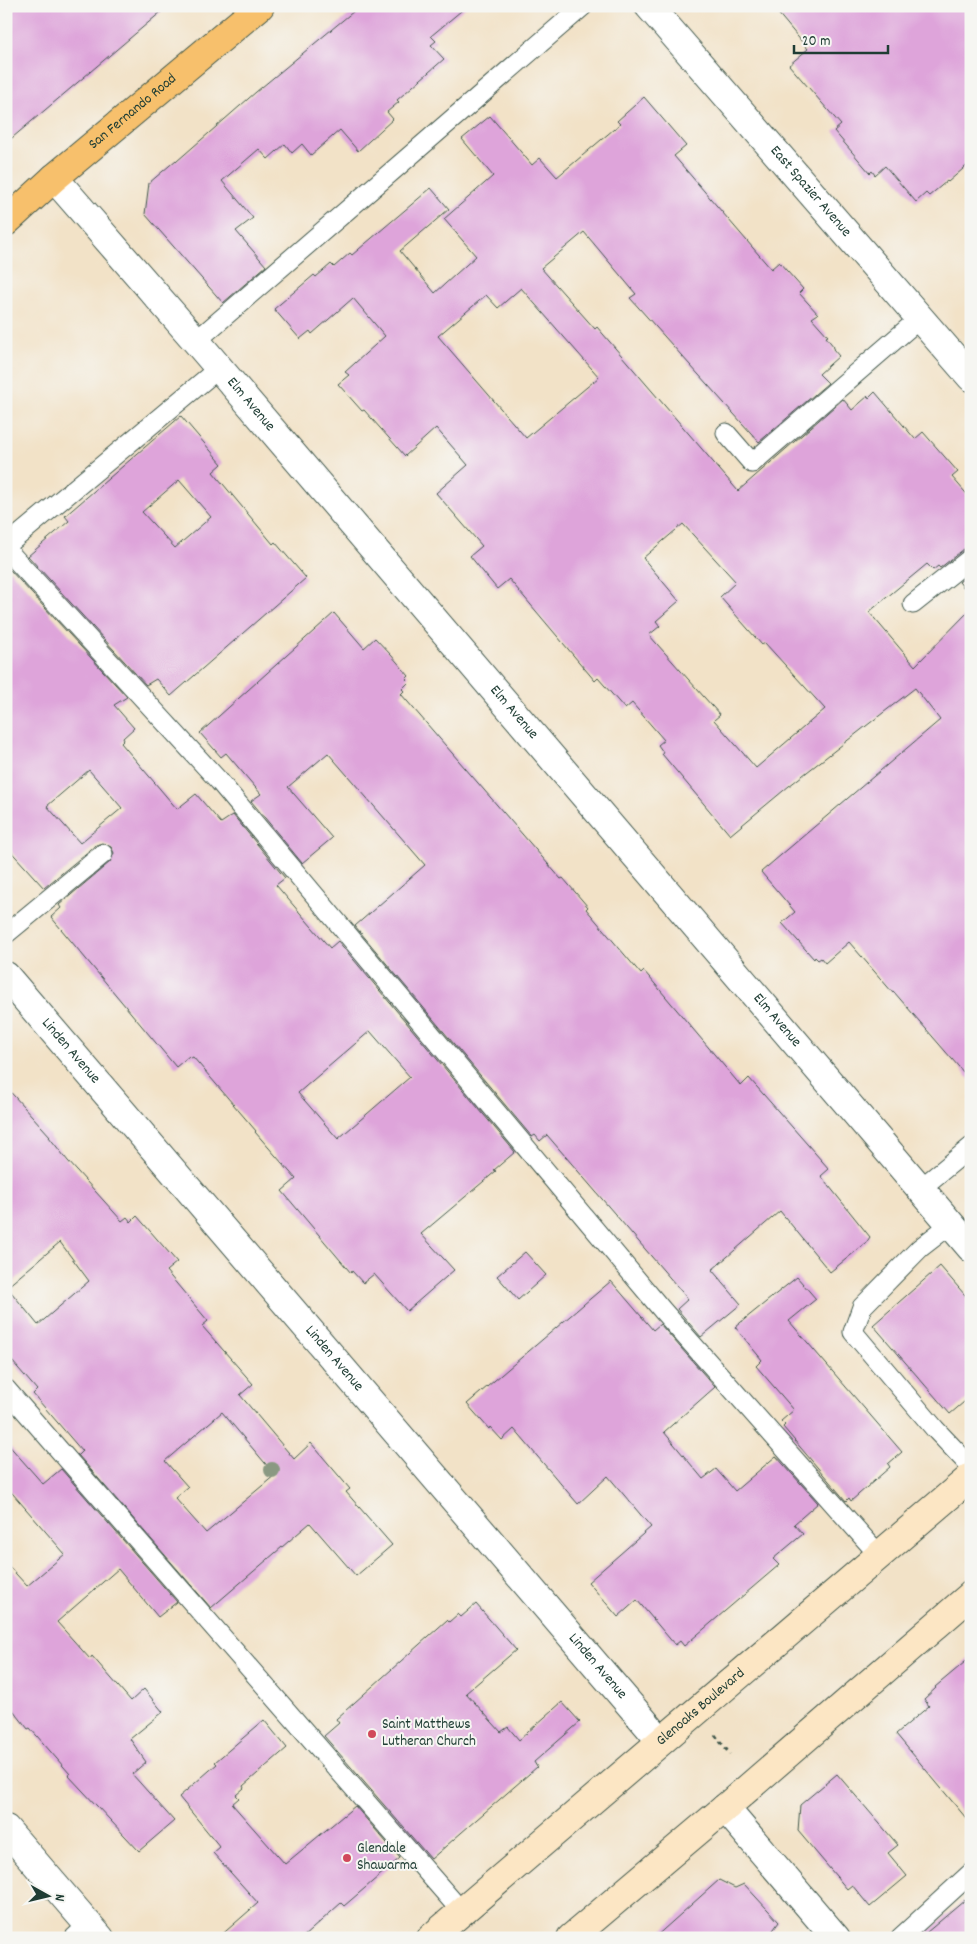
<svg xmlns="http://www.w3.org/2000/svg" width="977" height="1944" font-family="Dekko,sans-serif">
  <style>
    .building { fill: #dea4da; fill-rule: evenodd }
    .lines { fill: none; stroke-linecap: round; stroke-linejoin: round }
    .lane-casing { stroke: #3f564a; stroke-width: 21 }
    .street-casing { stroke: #3f564a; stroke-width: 30 }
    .secondary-casing { stroke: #3f564a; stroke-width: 30 }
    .primary-casing { stroke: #3f564a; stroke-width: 30 }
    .path { stroke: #3f564a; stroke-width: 3; stroke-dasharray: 4 4; stroke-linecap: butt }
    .lane { stroke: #fff; stroke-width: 19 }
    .street { stroke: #fff; stroke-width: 28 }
    .secondary { stroke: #fce6c4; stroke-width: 28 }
    .primary { stroke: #f7c06c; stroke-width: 28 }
    .tree { fill: #8a9982 }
    .poi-dot { fill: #d1495b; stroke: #f6f6f2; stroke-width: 2 }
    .labels { text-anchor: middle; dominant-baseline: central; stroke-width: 4; stroke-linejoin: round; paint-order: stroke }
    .street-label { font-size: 15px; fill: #1f3d34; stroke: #f6f6f2 }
    .poi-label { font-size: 15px; fill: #1f3d34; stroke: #f6f6f2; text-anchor: start }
  </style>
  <rect width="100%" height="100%" fill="#f6f6f2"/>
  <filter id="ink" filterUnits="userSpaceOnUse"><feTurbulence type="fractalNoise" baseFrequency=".02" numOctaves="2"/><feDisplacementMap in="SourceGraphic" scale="10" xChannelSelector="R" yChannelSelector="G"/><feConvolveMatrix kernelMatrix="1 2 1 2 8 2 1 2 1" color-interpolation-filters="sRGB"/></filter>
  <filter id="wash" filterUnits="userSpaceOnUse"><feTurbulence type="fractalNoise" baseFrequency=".0096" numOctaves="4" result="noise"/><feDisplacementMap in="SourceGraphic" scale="20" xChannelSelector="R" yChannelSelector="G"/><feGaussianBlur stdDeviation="1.12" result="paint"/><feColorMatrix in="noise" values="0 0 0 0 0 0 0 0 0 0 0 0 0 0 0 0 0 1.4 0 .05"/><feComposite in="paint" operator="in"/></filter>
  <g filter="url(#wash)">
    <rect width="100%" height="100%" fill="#f2e2c7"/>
    <g id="blocks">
      <!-- building -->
      <path class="building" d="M6,6H168L6,143Z
        M360,6H467L431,36L436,41L431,45L444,59L397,100L399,102L387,112L393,119L358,151L340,130L311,155L302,144L292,153L285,144L268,159L259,149L222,181L253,218L236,231L266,266L223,303L145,214L149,183L176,160L177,161L256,92Z
        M772,6H971V162L948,182L947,181L929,196L926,193L916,202L885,166L875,175L872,171L870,173L834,131L841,125L789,65L808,49Z
        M644,97L686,146L674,156L771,269L779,262L803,289L799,293L818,314L812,318L828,336L826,337L834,347L833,349L839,356L819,374L828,383L759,442L630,298L636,294L584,232L541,268L595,329L597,327L738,491L843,399L852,410L868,396L869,398L875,392L915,439L923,432L958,472L952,477L971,499V547L964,549L940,568L938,566L933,570L927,564L869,612L915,666L971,609V1081L894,992L893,993L849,942L825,963L821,958L818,960L815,957L814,959L782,923L795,912L761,872L940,720L915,688L789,786L730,835L662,754L663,752L658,745L664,740L632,703L625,709L598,678L595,681L509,579L497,589L470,556L482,546L436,493L468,465L436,428L405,456L364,410L362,411L338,384L349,375L345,372L385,336L353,298L312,334L310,331L300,339L274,309L314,275L316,277L331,264L334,267L350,253L352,255L431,188L449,209L400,251L435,293L476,256L444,219L493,176L462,139L490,116L532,165L540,158L557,177L620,124L617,121ZM521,288L599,377L526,438L438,336L486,295L498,308ZM683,524L736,582L720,597L762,645L765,643L825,709L756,768L714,720L720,715L649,635L660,626L656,621L679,601L643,558Z
        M181,416L222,464L213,472L273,544L275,542L306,578L171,696L156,679L146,685L28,556L69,521L65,516ZM179,480L211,517L175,548L142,512Z
        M10,570L127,697L114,705L134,728L123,738L124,740L121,743L177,809L196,794L221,823L233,815L285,878L276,885L330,948L338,941L515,1152L494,1170L496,1171L421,1234L454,1270L407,1311L374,1274L363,1283L352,1271L351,1273L282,1191L296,1179L255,1132L256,1131L193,1057L191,1058L189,1056L176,1067L51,917L61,908L59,905L110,862L114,853L111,847L102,843L96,845L44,888L6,846V574ZM89,770L122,808L80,843L47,806ZM370,1031L410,1077L338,1139L298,1093Z
        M971,573V596L959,582Z
        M334,613L364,648L375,638L391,655L409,676L406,679L409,682L402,689L404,691L401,694L561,879L563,878L588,907L586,909L641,974L644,971L741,1086L749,1078L829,1169L821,1176L870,1237L866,1243L830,1272L780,1211L712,1270L741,1304L701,1337L677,1309L688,1299L547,1135L540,1141L535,1135L532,1137L355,926L425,865L328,753L288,787L332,838L302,863L251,801L261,794L226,753L221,757L200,733Z
        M6,1087L50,1136L49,1137L68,1161L122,1221L127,1217L131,1222L137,1216L177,1262L166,1271L208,1321L202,1326L253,1384L240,1395L294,1459L311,1443L350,1489L346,1492L392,1545L356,1576L310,1523L211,1608L78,1455L82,1451L33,1394L37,1390L6,1354ZM60,1242L89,1281L38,1325L7,1287ZM222,1412L275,1475L206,1533L175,1498L188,1487L165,1461Z
        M525,1252L546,1275L518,1300L497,1276Z
        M940,1266L971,1302V1396L950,1414L873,1325Z
        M797,1277L816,1299L789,1321L902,1452L888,1464L890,1467L851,1501L849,1498L846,1501L783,1427L785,1425L781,1421L794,1410L756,1366L762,1360L735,1327Z
        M611,1281L653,1330L660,1324L715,1387L664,1432L703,1479L716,1469L735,1491L776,1456L818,1503L794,1524L803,1534L773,1559L779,1565L684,1646L680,1641L675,1645L637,1600L618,1617L588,1582L651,1527L608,1476L578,1504L514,1429L502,1440L490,1427L489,1429L467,1404Z
        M6,1442L43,1484L61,1469L177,1602L158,1617L118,1569L57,1622L90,1659L92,1656L131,1701L144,1689L163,1712L130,1739L146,1762L132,1774L174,1821L139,1851L68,1775L70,1774L30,1728L28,1729L6,1701V1563L27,1586L65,1554L6,1486Z
        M476,1604L516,1650L466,1693L501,1732L508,1727L519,1740L562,1702L580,1722L534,1762L537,1767L431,1859L324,1736L339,1723L336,1719L447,1620L449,1622L458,1614L461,1617Z
        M971,1657V1824L896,1734L929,1706L924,1699L936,1688L935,1687Z
        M264,1720L287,1748L243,1786L244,1788L236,1795L239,1798L232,1804L285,1864L355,1806L400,1858L344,1906L341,1903L302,1938H218L258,1903L213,1853L220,1847L179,1797L217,1764L215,1762Z
        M837,1774L898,1845L888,1853L907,1876L870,1907L852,1885L847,1889L798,1831L800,1805Z
        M719,1880L735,1888L744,1884L779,1922L771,1933L766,1938H654Z
        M971,1895V1938H920Z"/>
    </g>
  </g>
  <g filter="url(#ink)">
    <use href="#blocks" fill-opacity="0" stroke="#3f564a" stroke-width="1"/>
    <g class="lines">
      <!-- lane casing -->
      <g class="lane-casing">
        <path id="lane" d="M196,341L583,6
          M726,433L752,463L920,318
          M6,546L219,368
          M6,549L219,781L663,1311L879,1555
          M913,604L971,558
          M6,934L103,854
          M920,1189L971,1147
          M951,1224L920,1248L862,1307L853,1332L935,1429L971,1467
          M6,1389L462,1912
          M74,1938L88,1925
          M900,1938L971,1873"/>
      </g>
      <!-- street casing -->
      <g class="street-casing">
        <g id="street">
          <path id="s1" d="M649,6L971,377"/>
          <path id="s2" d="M54,178L196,341L971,1248"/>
          <path id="s3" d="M6,976L661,1741"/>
          <path d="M725,1808L836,1938"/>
          <path d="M6,1829L100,1938"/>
        </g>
      </g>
      <!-- secondary casing -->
      <g class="secondary-casing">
        <g id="secondary">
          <path id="s4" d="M431,1938L971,1477"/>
          <path d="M571,1938L725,1808L971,1595"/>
        </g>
      </g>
      <!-- primary casing -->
      <g class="primary-casing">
        <g id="primary">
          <path id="s5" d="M6,222L54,178L260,6"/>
        </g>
      </g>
      <!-- path -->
      <path class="path" d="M715,1735L730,1754"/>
      <!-- lane -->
      <use href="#lane" class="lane"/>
      <!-- street -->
      <use href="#street" class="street"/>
      <!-- secondary -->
      <use href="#secondary" class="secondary"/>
      <!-- primary -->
      <use href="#primary" class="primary"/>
    </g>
    <!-- trees -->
    <circle class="tree" cx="272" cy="1470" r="8"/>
  </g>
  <!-- markers -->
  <g class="poi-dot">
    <circle cx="372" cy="1734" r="5"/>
    <circle cx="347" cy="1858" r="5"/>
  </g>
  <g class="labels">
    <!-- street labels -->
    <g class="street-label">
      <text stroke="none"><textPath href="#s5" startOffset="168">San Fernando Road</textPath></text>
      <text stroke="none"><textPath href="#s1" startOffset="246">East Spazier Avenue</textPath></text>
      <text stroke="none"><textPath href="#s2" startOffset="300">Elm Avenue</textPath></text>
      <text stroke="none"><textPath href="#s2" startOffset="705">Elm Avenue</textPath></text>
      <text stroke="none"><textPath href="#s2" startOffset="1110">Elm Avenue</textPath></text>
      <text stroke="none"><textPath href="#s3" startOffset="99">Linden Avenue</textPath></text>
      <text stroke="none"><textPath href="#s3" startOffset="504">Linden Avenue</textPath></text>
      <text stroke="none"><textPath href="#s3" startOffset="909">Linden Avenue</textPath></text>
      <text stroke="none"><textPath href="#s4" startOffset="355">Glenoaks Boulevard</textPath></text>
    </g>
    <!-- poi labels -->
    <g class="poi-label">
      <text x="382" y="1725">Saint Matthews<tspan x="382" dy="17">Lutheran Church</tspan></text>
      <text x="357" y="1849">Glendale<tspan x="357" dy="17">Shawarma</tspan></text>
    </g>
  </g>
  <!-- margin -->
  <rect width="977" height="1944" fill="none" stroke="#f6f6f2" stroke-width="25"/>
  <!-- north arrow -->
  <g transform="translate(48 1896) rotate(98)" stroke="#f6f6f2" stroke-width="4" paint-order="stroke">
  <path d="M0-4L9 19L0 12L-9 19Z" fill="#1f3d34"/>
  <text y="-8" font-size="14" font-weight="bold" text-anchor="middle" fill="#1f3d34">N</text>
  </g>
  <!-- scale -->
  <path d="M794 45v8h94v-8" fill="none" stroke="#1f3d34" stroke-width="2.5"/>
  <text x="802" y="45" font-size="15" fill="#1f3d34" stroke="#f6f6f2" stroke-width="4" paint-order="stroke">20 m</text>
</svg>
